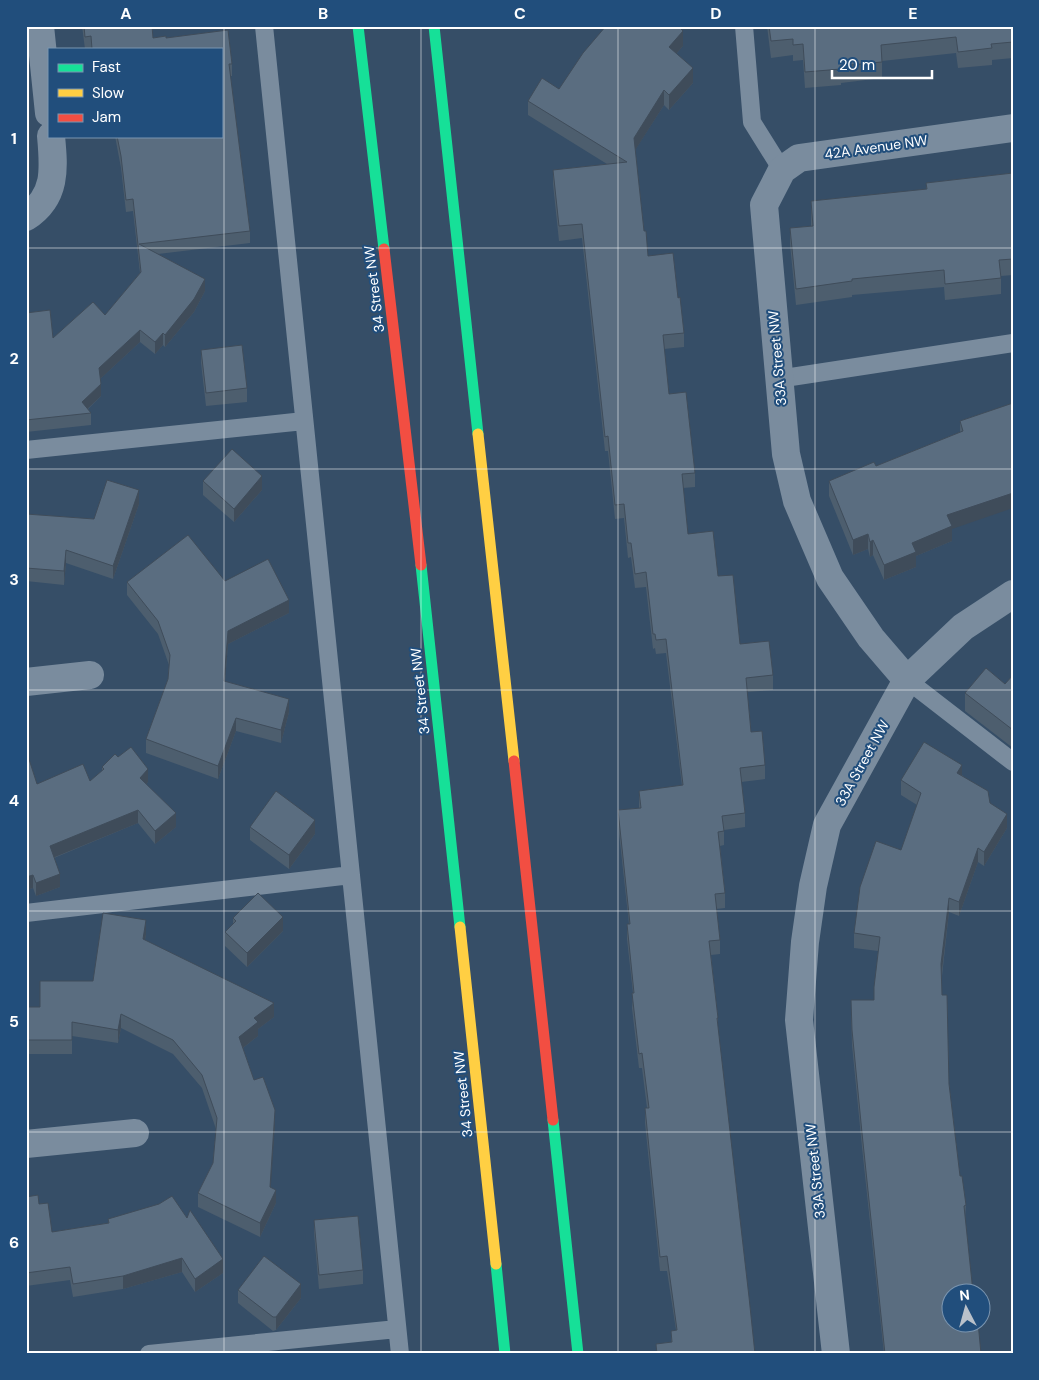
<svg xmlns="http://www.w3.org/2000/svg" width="1039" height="1380" font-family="'DM Sans',sans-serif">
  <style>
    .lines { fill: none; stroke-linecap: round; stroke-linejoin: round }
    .lane { stroke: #7a8c9e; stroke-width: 18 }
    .street { stroke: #7a8c9e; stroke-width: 28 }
    .fast { stroke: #16e098; stroke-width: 11 }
    .slow { stroke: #ffcf43; stroke-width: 11 }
    .jam { stroke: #f24e42; stroke-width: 11 }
    .wall { fill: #4d5e6e }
    .shaded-wall { fill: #3f4c5a }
    .building { fill: #5a6d80; stroke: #3f4c5a }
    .grid { fill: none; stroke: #fff; stroke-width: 1; stroke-opacity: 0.55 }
    .labels { text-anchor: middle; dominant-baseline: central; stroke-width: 4; stroke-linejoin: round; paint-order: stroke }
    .street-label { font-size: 14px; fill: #fff; stroke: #214e7c }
    .neatline { fill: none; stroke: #fff; stroke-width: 2 }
    .grid-label { font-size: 16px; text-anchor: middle; font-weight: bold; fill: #fff }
  </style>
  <rect width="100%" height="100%" fill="#364e67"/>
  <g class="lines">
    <!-- lane -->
    <path class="lane" d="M264,26L400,1354
      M744,26L752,122L782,170
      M778,379L1013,343
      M26,450L304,421
      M907,680L1013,762
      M26,913L351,875
      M149,1354L397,1329"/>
    <!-- street -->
    <path class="street" d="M40,26L49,113
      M26,217C57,197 54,168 51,136
      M907,680L963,627L1013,594
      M26,682L90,675
      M26,1144L135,1133
      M836,1354L799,1020L805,942L813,886L827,825L907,680L871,638L830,578L797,501L786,454L764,205L782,170L799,158L1013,128"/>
    <!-- fast -->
    <path class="fast" d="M358,26L384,249
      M434,26L478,434
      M421,565L460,927
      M553,1120L578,1354
      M496,1264L505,1354"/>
    <!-- slow -->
    <path class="slow" d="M478,434L514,761
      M460,927L496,1264"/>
    <!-- jam -->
    <path class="jam" d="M384,249L421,565
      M514,761L553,1120"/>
  </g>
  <!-- wall -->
  <path class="wall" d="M82,26H152L153,38L166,36V38L228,30L232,64V76H230L250,231V243L158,254L205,279V291L194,312L165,347L163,345L155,354L140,342L100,379L101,396L88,409L91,413V425L26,432V313L50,310L53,338L93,302L105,315L140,273L133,211L126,212L121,168L115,136H221V49H91V48L85,49Z
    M767,26H1013V58L992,60V65L958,68L956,53L882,61V78L841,83V85L805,88L803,60L793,61V55L771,58Z
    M683,46L676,54L693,83L669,110L664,105L635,150L644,231L648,256L678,298L684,333V347L664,349L669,394L695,473V487L683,488L688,534L718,576L740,644L773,675V690L747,692L751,732L765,765V779L741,782L745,813V827L724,830V845L720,846L725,893V908L716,909L720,940V954L711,955L718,1018V1031L755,1354H656V1344L671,1342V1331L676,1330L667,1271H660L645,1123V1108H647L642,1068H639L632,1008L633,993L627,939V924H629L618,824V810L639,808V791L682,786L666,653L656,654L655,648L653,649L646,587L635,588L631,557L628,558L624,518L615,519L608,451H605L582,238L559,241L553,184V170L607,164L528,115V101Z
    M1013,173V275L1001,276V294L945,300L944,287L852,295V297L796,305L790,244V228L811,226V201L926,190V183Z
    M201,350L247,388V402L206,406L201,363Z
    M1013,403L952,529V541L916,556V567L884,580L873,555L870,557L868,549L853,555L829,496V481L876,466L960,432V421Z
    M203,481L262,490L234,522L203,495Z
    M139,504L113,579L66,563L64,585L26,581V514L94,519Z
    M225,581L289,613L228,644L225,682L289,712L281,743L236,731L218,779L146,753V739L168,679L169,665L158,634L127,595V582Z
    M1013,675V748L965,711V693L1005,684Z
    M26,757L37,784L90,781L102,771V767L148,782L146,784L176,827L155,844L138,823L54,858L60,887L36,896L33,888L26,890Z
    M962,775L990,803L1007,828L984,866L978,862L959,916L949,912L942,976V995L949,1084L960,1176L966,1205L965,1220L973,1292L981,1354H884L862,1147L852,1045L851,1014L874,1000L878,951L854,948V933L901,850L917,805L901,795V780Z
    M250,827L315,834L289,869L250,840Z
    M233,918L283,931L247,967L225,946V932L233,924Z
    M146,934L145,940L274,1017L258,1029V1036L243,1048L254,1080L275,1124L270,1187L276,1203L260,1237L198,1207V1193L213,1163L216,1129L202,1088L173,1054L121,1028L118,1043L72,1036V1054H27L28,1074H26V1007H40L93,981Z
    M26,1197L39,1204L52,1232L108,1223V1219L223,1273L195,1292L182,1272L123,1289L73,1297L70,1280L26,1286Z
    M314,1220L363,1270V1284L319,1289L314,1233Z
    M238,1290L301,1298L276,1330L273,1331L238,1303Z"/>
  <!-- shaded-wall -->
  <path class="shaded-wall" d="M683,31V46L669,62V47Z
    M693,68V83L669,110V95Z
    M664,90V105L634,152V138Z
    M205,279V291L194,312L165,347V335Z
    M140,330V342L99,380V368Z
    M163,333V345L155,354V342Z
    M101,384V396L82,414V402Z
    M262,476V490L234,522V509Z
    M139,490V504L113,579V566Z
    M1013,493V508L952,529V541L916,556V567L884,580V565L947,515Z
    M868,534V549L853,555V540Z
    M873,540V555L870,557V542Z
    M66,550V563L64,585V571Z
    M289,600V613L228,644L224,694V681L228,631Z
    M289,699V712L281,743V730Z
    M236,718V731L218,779V766Z
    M962,765V779L957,773Z
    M148,769V782L140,792V778Z
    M138,810V823L50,859V846Z
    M176,813V827L155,844V831Z
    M1007,814V828L984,866V852Z
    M315,820V834L289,869V855Z
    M978,848V862L959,916V902Z
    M60,874V887L36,896V883Z
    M33,875V888L26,890V877Z
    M949,898V912L941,978V964Z
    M283,917V931L247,967V953Z
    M146,920V934L143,953V939Z
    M274,1003V1017L258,1029V1036L239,1051V1037L254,1018Z
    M121,1014V1028L118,1043V1030Z
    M275,1110V1124L270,1200V1187Z
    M276,1190V1203L260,1237V1223Z
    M182,1258V1272L123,1289V1276Z
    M223,1259V1273L195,1292V1279Z
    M301,1284V1298L276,1330V1317Z"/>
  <!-- building -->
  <path class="building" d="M84,26H152L153,38L166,36V38L228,30L232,64H229L250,231L139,244L205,279L194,299L165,335L163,333L155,342L140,330L99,368L101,384L82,402L91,413L26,420V313L50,310L53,338L93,302L105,315L141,272L133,199L126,200L121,156L117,136H221V49H92L91,36L85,37Z
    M606,26H678L683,31L669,47L693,68L669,95L664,90L634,138L644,231H646L648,256L673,253L678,298L680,297L684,333L663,335L669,394L686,392L695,473L682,474L688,534L713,531L718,576L733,575L740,644L769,641L773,675L746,678L751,732L762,731L765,765L740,768L745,813L722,816L724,831L718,832L725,893L715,894L720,940L709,941L718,1018H717L749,1297L755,1354H657L656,1344L672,1342L671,1331L677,1330L667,1256L660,1257L645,1108H649L642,1053L639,1054L632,993H634L627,924H630L618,810L641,808L639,791L683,785L666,639L656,640L655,634H653L646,572L635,574L631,543H628L624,504L615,505L608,436L605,437L582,224L559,226L553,170L627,162L528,101L542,78L559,89L583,53Z
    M769,26H1013V42L991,44L992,48L958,52L956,37L881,45L882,62L840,66L841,69L805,72L803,44L793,45V39L771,41Z
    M1013,173V259L999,260L1001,278L945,284L944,270L852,279V281L796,289L790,228L813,226L811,201L927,189L926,183Z
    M242,345L247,388L206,393L201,350Z
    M1013,403V493L947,515L952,526L912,543L916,552L884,565L873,540L870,542L868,534L853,540L829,481L874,462L876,466L963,431L960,421Z
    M232,449L262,476L234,509L203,481Z
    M107,480L139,490L113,566L66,550L64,571L26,568V514L94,519Z
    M188,535L225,581L268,559L289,600L228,631L224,681L289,699L281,730L236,718L218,766L146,739L168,679L170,655L158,621L127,582Z
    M986,668L1005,684L1013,675V730L965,693Z
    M924,742L962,765L957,773L988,791L990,803L1007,814L984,852L978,848L959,902L949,898L941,964L942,995H947L949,1084L960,1176H962L966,1205L964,1206L973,1292H952V1322H978L981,1354H885L862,1133L852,1030L851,1000H874V987L880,937L854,933L860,887L876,841L901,850L921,793L901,780Z
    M131,747L148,769L140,778L176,813L155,831L138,810L50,846L60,874L36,883L33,875L26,877V757L28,756L37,784L83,764L90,781L104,769L102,767L115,754L118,757Z
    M276,791L315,820L289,855L250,827Z
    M258,893L283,917L247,953L225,932L236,921L233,918Z
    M103,913L146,920L143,939L274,1003L254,1018L258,1022L239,1037L254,1080L263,1077L275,1110L270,1187L276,1190L260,1223L198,1193L213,1163L217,1118L202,1075L173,1040L121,1014L118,1030L72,1022V1040H27L28,1061H26V1007H40V981H93Z
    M38,1195L39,1204L48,1203L52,1232L109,1223L108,1219L159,1204L172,1196L187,1218L190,1210L223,1259L195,1279L182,1258L123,1276L73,1284L70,1267L26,1273V1197Z
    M358,1216L363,1270L319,1275L314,1220Z
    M264,1256L301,1284L276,1317H273L238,1290Z"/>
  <!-- grid -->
  <path class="grid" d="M224,26V1354M421,26V1354M618,26V1354M815,26V1354M26,248H1013M26,469H1013M26,690H1013M26,911H1013M26,1132H1013"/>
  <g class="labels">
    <!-- street labels -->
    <g class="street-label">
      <text transform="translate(876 147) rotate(-8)">42A Avenue NW</text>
      <text transform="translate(374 289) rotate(-97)">34 Street NW</text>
      <text transform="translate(777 358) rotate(-95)">33A Street NW</text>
      <text transform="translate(420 691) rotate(-96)">34 Street NW</text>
      <text transform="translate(862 763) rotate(-61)">33A Street NW</text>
      <text transform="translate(463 1094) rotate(-96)">34 Street NW</text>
      <text transform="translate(815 1171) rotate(-96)">33A Street NW</text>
    </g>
  </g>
  <!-- border -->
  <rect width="1039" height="1380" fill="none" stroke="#214e7c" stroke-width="55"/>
  <!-- legend -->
  <rect x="48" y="48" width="175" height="90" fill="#214e7c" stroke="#7a95b0"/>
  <rect x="58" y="64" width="25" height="8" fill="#16e098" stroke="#7a95b0"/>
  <text x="92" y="72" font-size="15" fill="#ffffff">Fast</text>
  <rect x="58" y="89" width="25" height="8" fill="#ffcf43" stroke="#7a95b0"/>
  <text x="92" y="98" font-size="15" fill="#ffffff">Slow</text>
  <rect x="58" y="114" width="25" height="8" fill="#f24e42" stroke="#7a95b0"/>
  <text x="92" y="122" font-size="15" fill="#ffffff">Jam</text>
  <!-- north arrow -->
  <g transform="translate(966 1308) rotate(354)"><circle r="24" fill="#214e7c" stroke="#7a95b0"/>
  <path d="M0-4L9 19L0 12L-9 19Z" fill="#b9c1ca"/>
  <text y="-8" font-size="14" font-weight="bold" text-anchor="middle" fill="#ffffff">N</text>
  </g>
  <!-- scale -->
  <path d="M832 70v8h100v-8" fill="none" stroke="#ffffff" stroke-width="2.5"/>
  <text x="839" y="70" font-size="15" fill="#ffffff" stroke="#214e7c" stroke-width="4" paint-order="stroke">20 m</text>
  <rect x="28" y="28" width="984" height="1324" class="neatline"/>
  <g class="grid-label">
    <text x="126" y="19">A</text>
    <text x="323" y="19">B</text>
    <text x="520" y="19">C</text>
    <text x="716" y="19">D</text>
    <text x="913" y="19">E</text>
    <text x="14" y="144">1</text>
    <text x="14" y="364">2</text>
    <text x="14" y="585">3</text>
    <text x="14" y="806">4</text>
    <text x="14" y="1027">5</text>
    <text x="14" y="1248">6</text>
  </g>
</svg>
